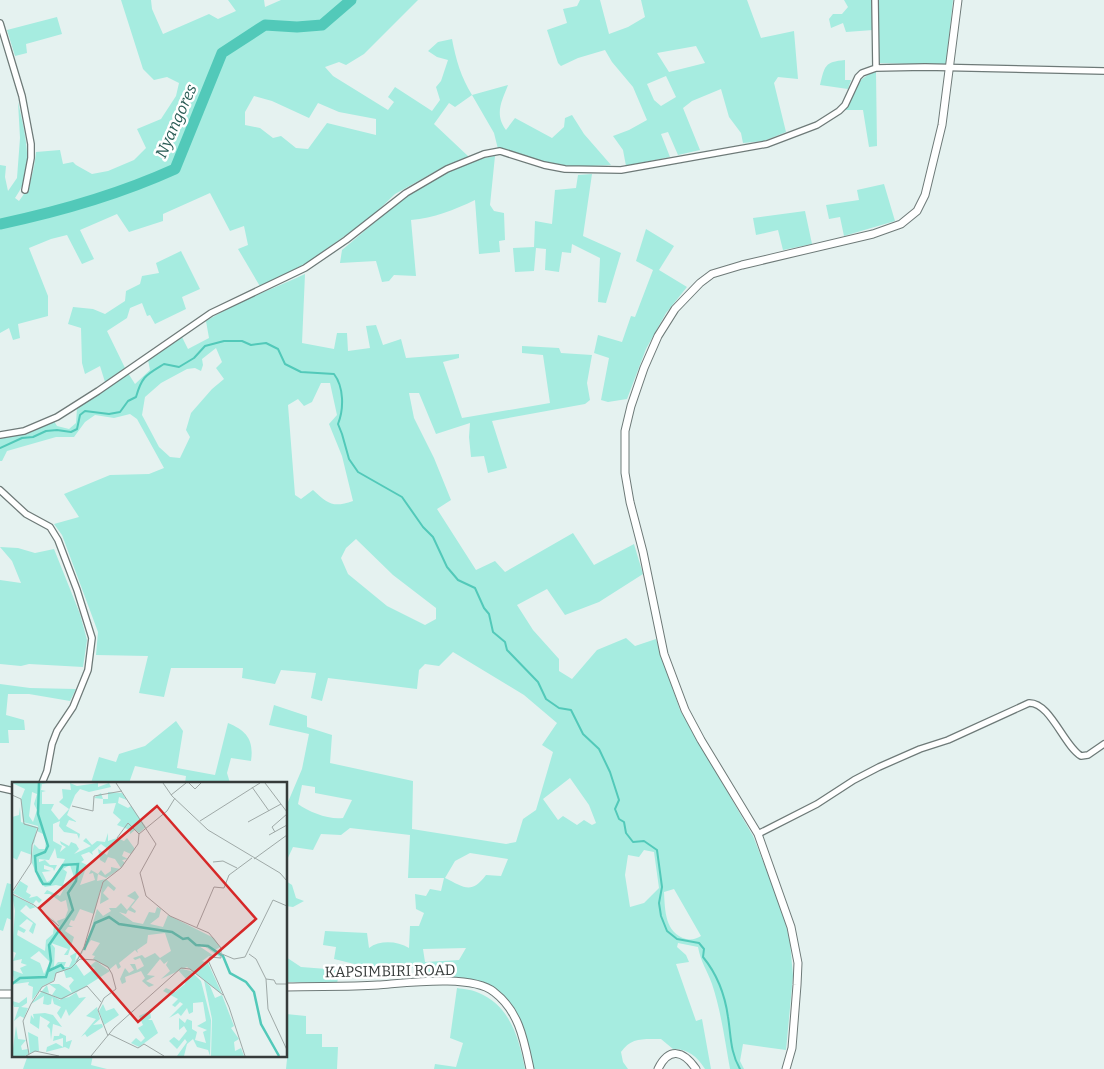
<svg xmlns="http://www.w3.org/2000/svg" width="1104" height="1069" font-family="Bitter,serif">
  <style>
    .green { fill: #a6ece0; fill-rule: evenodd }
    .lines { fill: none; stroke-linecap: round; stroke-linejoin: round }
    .stream { stroke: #52c9b9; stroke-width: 2 }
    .river { stroke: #52c9b9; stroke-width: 11 }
    .minor-casing { stroke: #6e7a78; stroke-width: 8 }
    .tertiary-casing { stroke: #6e7a78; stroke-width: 9 }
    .minor { stroke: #fff; stroke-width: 5.5 }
    .tertiary { stroke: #fff; stroke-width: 7 }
    .labels { text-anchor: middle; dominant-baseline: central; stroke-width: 5; stroke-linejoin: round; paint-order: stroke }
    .street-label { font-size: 15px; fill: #363b3a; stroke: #fff }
    .water-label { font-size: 16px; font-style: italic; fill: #285b54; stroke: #fff }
    .inset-river { fill: none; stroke: #52c9b9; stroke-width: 2.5 }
    .inset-road { fill: none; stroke: #9fa9a7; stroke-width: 1 }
    .view { fill: #d62828; fill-opacity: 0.15; stroke: #d62828; stroke-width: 2.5 }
    .inset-edge { fill: none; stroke: #363b3a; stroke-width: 2.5 }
  </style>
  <rect width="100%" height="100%" fill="#e5f2f0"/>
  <!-- green -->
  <path class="green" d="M121,0H151L152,9L163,34L209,14L218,19L236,11L228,0H264L265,7L281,0H418L364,54L346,65L339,62L325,67L333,76L388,110L394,102L388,97L395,87L432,111L440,100L436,87L441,81L448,60L437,57L428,51L438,42L452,39C456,60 461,77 472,95L508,85C502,101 494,114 506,130L515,118L552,138L564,127L565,118L572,115L584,134L611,165C590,166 569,168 548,163C531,159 515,152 498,149L494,133L472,95L455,107L449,103L434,124L469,157L445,166L395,194L370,218L308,262L261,288L238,249L248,245L244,226L230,231L210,193L163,214V221L129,232L117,214L80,230L94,259L82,264L67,235L51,239L29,248L48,296V316L18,324L20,338L13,340L9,328L0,333V165L6,166L5,177L8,191L17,178L20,138L18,102C23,124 33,162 23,184C21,189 18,193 15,198L19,201C31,186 34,170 36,152L60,150L63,164L73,162L76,165L92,174L108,171L134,160L146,148L137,129L161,119L176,96L179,83L167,77L154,80L143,69ZM254,96L272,101L309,118L318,103L339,112L376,119V135L327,123L308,149L296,148L281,136L273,138L260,128L245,125V112Z
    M580,0H600L609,34L628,27L645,17L641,0H747L761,38L794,31L798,79L778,77L774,83L786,132L764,141L743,143L741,133L729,117L721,89L692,101L683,108L700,150L678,155L668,132L661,134L670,157L626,166L623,150L613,136L629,130L647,120L633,87L612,62L605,50L578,58L561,66L558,63L547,30L567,23L563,9L577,6ZM696,46L705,63L669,72L657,53ZM666,76L676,97L661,106L654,100L647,84Z
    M844,0H872L873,30L846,32L843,23L831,28L829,19L833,14H842L848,7Z
    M876,0H953L946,65L878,63Z
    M57,17L62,34L26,44L27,53L15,56L7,30Z
    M845,60V80H851L848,89L820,85C825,66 824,62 845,60Z
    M876,72L877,146L869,147L863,110H845C853,93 856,77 876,72Z
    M495,156L490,205L494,211L504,213L505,240L499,241L500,252L479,254L475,200C454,210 434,218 411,220L416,276L394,275L389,281L382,282L376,261L340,263L342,250C387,213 434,165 495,156Z
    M592,174L583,236L621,253L606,303L598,302L600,258L572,244L571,253L562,252L559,272L545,270L546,249L536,248L534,271L515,272L513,248L534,247L535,221L552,224L555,190L576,188L578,175Z
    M884,184L895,221L844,236L840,217L829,219L826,205L859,200L857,190Z
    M805,211L812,244L783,250L778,230L756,235L753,218Z
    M646,229L674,246L659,270L687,287L666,313L646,349L627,399L608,402L601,400L609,358L594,353L598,335L622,342L631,316L635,317L653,270L636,261Z
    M181,251L200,289L182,297L186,309L155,324L150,315L147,316L142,303L130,308L127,318L107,331L125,368L105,382L100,366L85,374L82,363L81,328L68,324L73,307L93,309L105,314L125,301L126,291L140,284L142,276L159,273L156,263Z
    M305,274L302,343L334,349L337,333H347L348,351L370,348L366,326L376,325L383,345L401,339L406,358L459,354V358L443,362L462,418L550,403L543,355L522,353V346L559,348L561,353L592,355L587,383L590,400L585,404L492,421L507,468L488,473L484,456L471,457L469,437L470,423L436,434L419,393H409L414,418L434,458L451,500L437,509L476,570L495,561L505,572L573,533L594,565L634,544L643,574L599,602L565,615L547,589L517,605L533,630L559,659V671L572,679L597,650L626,638L635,646L656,639L680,710L753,836L783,912L790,942L793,976L786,1050L743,1044L740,1061L744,1069H730C725,1041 721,1011 712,984C707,970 701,963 698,947L678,943L677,947L686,955L689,962L676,964L696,1021L702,1019L711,1069H705C697,1056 688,1049 673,1049L661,1039C644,1039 631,1037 621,1052L623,1062L628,1069H532L521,1022L513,1007L497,991L422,979L420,967L399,969L392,965L379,970L334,959L336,947L323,945L325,931L367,933L369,948C380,940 397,941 409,948L410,926H419L424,913L416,909L415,894L426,896L430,889L441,891L444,878H408L410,835L350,828L341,835L321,834L313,850L293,847L286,862V801L288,802L302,769L309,734L269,725L274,705L307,716V727L332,735L330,763L413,781L412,829L506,844L516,842L523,819L536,810L553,752L542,745L557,723L524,695L453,652L439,666L425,664L419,670L417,689L328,678L322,701L311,698L316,673L281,670L275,684L242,678L243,668H171L164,697L139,693L148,656L96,655L98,632L62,535L54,524L79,517L64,494L110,475L149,474L164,468L137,419L130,414L114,418L95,415L85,422L74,437H56L7,451L2,461H0V438L24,432L54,421L57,426L69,429L76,423L77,408L128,373L135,384L150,370L148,360L182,337L188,349L209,338L206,321C237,302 272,289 305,274ZM216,348L222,362L216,368L224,379L212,389L191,413L186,430L190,437L180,458L170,457L159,447L142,415L145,397L161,383L187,369L195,368L201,371L203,365L202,359ZM321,383H330L337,415L329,424L342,456L353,501C333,508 328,504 313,490L301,499L295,495L288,405L298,399L304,406L312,402ZM356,539L393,575L436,608V619L425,625L387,606L348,574L341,558L346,548ZM570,778L589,805L596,823L592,825L584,820L577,825L563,816L558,820L543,799ZM302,785L315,787V793L352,800L343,818C329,820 309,812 298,804ZM644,850L654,852L659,888L644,903L630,907L625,875L628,855L639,857ZM470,853L508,859L501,876L486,875C471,895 464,887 445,878L455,861ZM674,889L701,936C696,939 692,940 686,939C665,933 665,911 664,892ZM466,948L459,960L425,962L423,949Z
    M0,547L18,548L35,553L54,549L80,614L87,640L83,667L29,664L21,666L0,664V580L21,583L12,561Z
    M0,684L30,688L76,689L70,701L29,694H8L6,715L24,720L25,730H8L9,743H0Z
    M176,721L183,731L177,768L215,775L228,723C247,731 254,740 251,761L231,758L227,773L230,783H185L186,776L135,766L129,783H91L99,757L116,762L119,754L145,746Z
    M286,881L292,885L296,898L304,901L293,907L286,906Z
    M7,883L14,885V921L7,918L3,931L0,930V908Z
    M286,957L301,967L340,970L337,983L286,982Z
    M457,988C464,989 473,990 479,993C510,1006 519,1038 525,1069H434L435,1064L456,1067L463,1043L450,1038Z
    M286,1014L306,1016V1034H322V1047H338L337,1069H286L288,1049L286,1048Z
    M28,1055H93L91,1065L107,1069H23Z"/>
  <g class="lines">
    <!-- stream -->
    <path class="stream" d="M0,448L22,438L33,437L46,431L57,430L71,432L77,429L80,415L85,411L109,414L120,412L128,401L136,397C142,376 146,375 164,364L179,367L194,358L205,346L224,341H242L251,345L266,343L278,349L285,364L301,372L334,374C344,387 344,409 338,424L342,434L349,459L358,472L402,497L423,527L433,537L447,567L458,580L475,588L484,608L489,614L493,632L505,642L507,650L538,682L546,699L559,708L571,710L583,734L599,749L610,772L619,800L615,809L619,819L624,822L626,833L633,842L644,841L657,850L662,887L659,903L661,916L667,931L677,939L699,943L704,949L703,957C717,974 725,995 728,1017C731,1035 730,1052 740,1069"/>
    <!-- river -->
    <path class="river" d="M0,224C57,212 122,193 175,169L222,53L265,25L297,27L322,25L351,0"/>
    <!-- minor casing -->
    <g class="minor-casing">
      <path id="minor" d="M875,0L876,68
        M0,23L22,96L31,144V158L25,190
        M0,435L24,431L57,417L98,391L211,313L305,268L346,240L406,193L447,169L484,154L500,151L544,165L565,169L621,170L767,144L817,125L839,111L845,105L858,77L862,73L876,68L925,67L1104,71
        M0,490L26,514L50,527L58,540L77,590L92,638L88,670L73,707L57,731L52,744L47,771L42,783
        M0,788L14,791
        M758,834L817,804L854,780L879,767L920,749L948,740L1029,703C1050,702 1064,746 1081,756L1088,755L1104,744"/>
    </g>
    <!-- tertiary casing -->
    <g class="tertiary-casing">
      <path id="tertiary" d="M286,987C317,986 347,987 378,985C406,983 472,974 494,992C519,1011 524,1040 530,1069
        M0,994H14
        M658,1069C669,1047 683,1050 696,1069
        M786,1069L792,1048L797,985L798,963L791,927L758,834L701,740L685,710L664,654L643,552L630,502L625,473V431L631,406L644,368L658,336L675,309L700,283L712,274L742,265L873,234L901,224L917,211L925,195L942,125L958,0"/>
    </g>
    <!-- minor -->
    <use href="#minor" class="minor"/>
    <!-- tertiary -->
    <use href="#tertiary" class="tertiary"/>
  </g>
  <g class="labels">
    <!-- street labels -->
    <g class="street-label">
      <text transform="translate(390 971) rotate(-1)">KAPSIMBIRI ROAD</text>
    </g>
    <!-- water labels -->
    <g class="water-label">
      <text transform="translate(176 121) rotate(-66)">Nyangores</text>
    </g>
  </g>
  <!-- overview -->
  <g transform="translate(12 782)">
    <rect width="275" height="275" fill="#e5f2f0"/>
    <path d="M0,1H35L30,2L29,8L34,9L30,10V22H42L39,28L47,38L57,27L47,20L51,16L50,7L59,8L58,1L65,4L86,1V5L97,1L99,5L77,10L68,7L63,13L55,33L65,40L57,38L54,44L68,52L67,57L65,52L52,50L47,44L48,39L41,42V59L50,64L48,70L54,65L49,62L48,59L57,64L59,60L64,62L67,67L62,72L79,64L71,59L74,56L80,63L85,59L93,60L96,51V59L105,56L112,59L115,56L123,67L119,72L112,69L110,74L116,77L110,78L113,81L109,86L103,77L96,75L93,81L88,78L86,67L95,73L97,68L89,62L80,70L81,73L77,70L69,73L72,78L69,80L75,83L68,103L83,98L81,91L77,92L79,88L86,92L89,88L93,93L99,89V85L108,87L94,96L86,92L85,99L94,97L104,106L102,109L96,104L91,111L97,117L88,122L90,102L82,132L68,127L62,139L59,138L57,143L61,145H56L53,149L62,155L56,173H52L56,167L39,161L43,166L42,185L46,180H54L52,185H57L60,178L58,174L65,170L63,179L74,165L85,127L91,134L99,129L97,126H104L109,121L115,128L123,118L115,114L123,109L127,115L119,125L124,129L123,131L116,128L114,132L107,130L121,140L131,142L137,130L143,131L145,125L149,127L147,135L138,142L151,145L156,133L202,156L208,165L203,168L210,172L208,175L189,162L187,164L205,176L197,174L190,179L196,181L210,212L175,185L149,197L158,189L154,183L156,179L152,182L148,177L135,193L143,194L134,199L142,203L137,205L130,199L133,196L129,189L113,195L114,200L110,202L108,197L113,186L117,191L122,188L118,182H123L125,188L132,184L128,176L123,178L121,176L130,173L133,176L143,171L148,176L159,169L153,151L136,153L135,161L125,168L126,171L123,168L107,181L109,185L106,187L104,182L98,187L81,177L83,174L80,173L88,161L79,158L62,183L64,182L72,194L83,186L78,184L84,179L98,189L57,215L48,217L40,213L44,207L37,202H47L60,211L57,204L62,198L59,195L54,196L52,189L55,188L44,191L41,199L31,204L20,218L21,205L16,203L17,200L3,202L0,188L11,192L8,186L15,183L9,181L10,177L1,179L4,171L0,169L3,129L0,112L24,125L18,127L14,123L8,129L24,142L21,152L17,149L21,141L15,137L7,144L14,148L12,151L6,148L5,153L33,169L34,158L41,152L42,144L46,145L39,135L48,145L45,139L53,136L56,128L54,118L49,120L38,112H32L35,108L48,114L53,105L44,103L33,105L27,99L20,81V64L21,61L27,67H33L34,59L31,52L25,49L26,44L11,40L9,17L13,7ZM20,10L25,12L22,22L25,28L21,40L17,34ZM43,66L45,76L53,77L44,95L35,100L30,90L39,89L32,87V83L41,86L42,89L45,83H38L33,78L27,80V77L37,78ZM58,83L62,95L51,103L55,90L51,87ZM27,169L38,180L32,192L28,181L18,176ZM96,10L110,11L115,18L107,15L106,21L116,26L119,24L134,45L127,51L123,48L118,52V48L105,43L109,38L101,31L104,21L91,22V17L82,16L89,11L91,17H96ZM8,25L9,40L25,45L20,73L9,69L5,78L0,75V35L7,33ZM8,99L16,104L14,110L19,113L17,116L25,114L30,118L27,121L24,118L21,122L1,111ZM170,187L179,189L189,199L199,238L198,274L196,268L185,265L181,257L175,262L172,274H165L175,260L173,257L165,267L157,259L162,255L167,259L175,249L172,244L167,248V236L173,241L175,237L180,239V247L185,250L183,258L194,261L191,250L195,248L185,244L194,239L191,220L181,221V230L177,232L175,226L169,234L166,231L157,236L171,222L168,220L163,225L160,223L166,217L151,209L154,206L163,210L173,202L174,197L167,189ZM192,198L198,204L203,216L210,213L222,244L219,246L227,257L222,260L223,269L229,266L232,274H199L200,237ZM35,203L37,211L34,210L48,218L64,210L67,216L74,215L57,234L54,227L49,237L45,231L49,225L42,222L40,215L39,222L36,223L31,222L32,214L19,222ZM15,215V221L9,225L16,226L12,236L8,234L2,239L7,225H2L0,219L7,221ZM91,222L94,229L102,226L107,233L92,243L87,229ZM85,225L88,237L81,243L90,242L91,245L75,255L73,252L69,255L84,237L74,234ZM138,229L139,236L136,238H140L146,251L127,265L119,261L124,256L129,260L133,256L126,246L131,243L127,234ZM33,231L41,233L50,245L41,242L39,258L38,247L35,244L38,240L28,234L27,247L18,241L19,233L22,237L21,232ZM4,244L6,257L14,258L9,264L10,268L16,267L17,272L13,274H0ZM16,250L26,255L27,269L18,271ZM48,251L54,254V260L60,258L57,267L53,265L34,270L35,265L44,261L51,265V256L41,259L42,254H47Z" fill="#a6ece0" fill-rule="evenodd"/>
    <path class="inset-river" d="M72,168L83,141L97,135L107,142L160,150L171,157L176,156L184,163L196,164L211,174L218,191L234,200L242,210L249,242L267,274M36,189L49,183L52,187M0,202L8,196L34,195L39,179L37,163L61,128L56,111L64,99L66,82L51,83L38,102H31L24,89L23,74L33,70L36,64L26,32L27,1"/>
    <path class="inset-road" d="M104,1L144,62L128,91L134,114L158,134L197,151L209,166V176L198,175L196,178L217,225L233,274M151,1L160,14L196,48L268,91L275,99M177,1L183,7L189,1M253,1L275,30M240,5L257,29M0,13L9,17L12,42L26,46L20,63L19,81L0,110M159,13L174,1M60,24L81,29L82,14L110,9M188,39L248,1M236,40L269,22M263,50L260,45L275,32M127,52L155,29L163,16M257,53L275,43M242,77L275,53M201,80L211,79L225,86M0,112L22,123L47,144M0,124V141M185,145L202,105L212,106L217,93L240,76M210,172L222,177L233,175L261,118L275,124M237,172L244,177L254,197L256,227L275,268M64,181L72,165L91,100L109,86L126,62L127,52L116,41L105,56M254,197L262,198L264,202H275M28,209L49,217L75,204L89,220M97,252L126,266L132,262L152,274M17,272L11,239L19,222L30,205L42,199L44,191L59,186L68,177L83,178L96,185L100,192L104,207L92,216L86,228L96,254M14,274L23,269L47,274M79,274L102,246L169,186L178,187L211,213"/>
    <path class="view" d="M145,24L244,137L126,240L27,126Z"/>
    <rect width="275" height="275" class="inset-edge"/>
  </g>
</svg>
